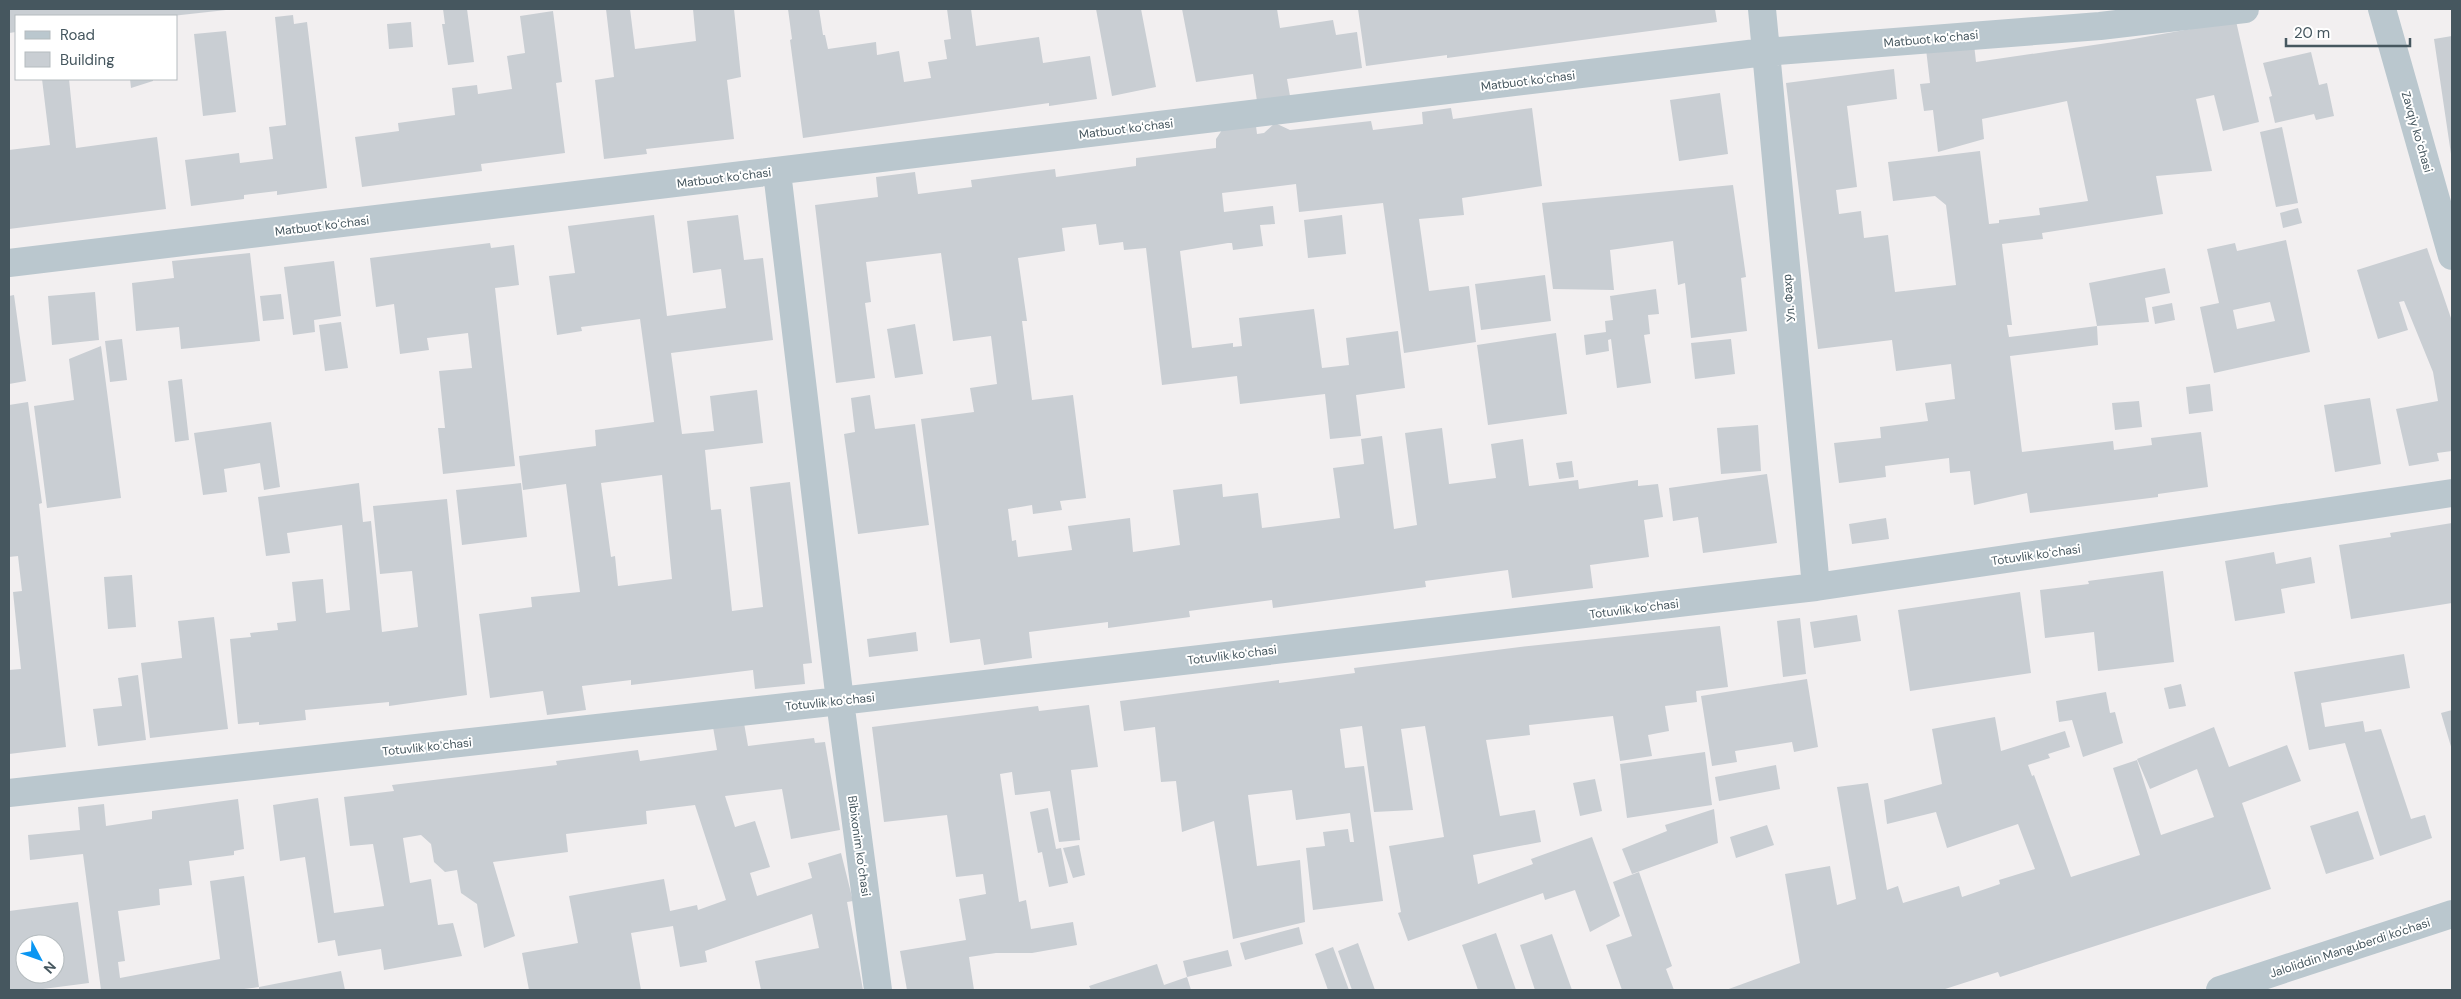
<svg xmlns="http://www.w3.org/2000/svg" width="2461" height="999" font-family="'DM Sans',sans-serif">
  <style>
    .building { fill: #c9ced3; fill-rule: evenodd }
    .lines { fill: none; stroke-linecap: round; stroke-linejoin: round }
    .minor { stroke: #bac7ce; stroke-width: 28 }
    .labels { text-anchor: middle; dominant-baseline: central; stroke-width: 4; stroke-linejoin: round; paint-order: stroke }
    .street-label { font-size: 12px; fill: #46575f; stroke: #fff }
  </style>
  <rect width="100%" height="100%" fill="#f2eff0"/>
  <!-- building -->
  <path class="building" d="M9,9H226V10L172,16H16V32L9,33Z
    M443,9H467L474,62L448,65L442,24H445Z
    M606,9H630L635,49L696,41L693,9H734L741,77L727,80L734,139L646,149L647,154L604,159L595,80L614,77Z
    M788,9H819L823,35H825L828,49L876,42L877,55L899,51L904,82L931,78L928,62L947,59L944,40L951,39L947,9H971L976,46L1039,37L1043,63L1090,56L1097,99L1049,106V103L803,138L790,40L792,39Z
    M1096,9H1141L1156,87L1112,96Z
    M1182,9H1277L1280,28L1333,20L1336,35L1357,32L1362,68L1287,79L1290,96L1257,101L1253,74L1196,82Z
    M1358,9H1715L1717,22L1447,58V55L1366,66Z
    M553,11L562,82L556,83L565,153L481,164L482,171L362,187L355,137L399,131L398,123L455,115L452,88L477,85L478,94L512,89L507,56L525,53L520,16Z
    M293,15L294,24L307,22L327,188L277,195V191L244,195V199L191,206L185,160L239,153L240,163L273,159L269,127L286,125L275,17Z
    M2236,21L2259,122L2223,131L2214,95L2196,99L2212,171L2156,176L2163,214L2042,233L2043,239L2002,244L2012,325H2007L2009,337L2097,326L2098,345L2010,356L2022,452L2113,441L2114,450L2152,445L2151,438L2201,432L2208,487L2158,494V497L2030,513L2027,493L1974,505L1970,471L1950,473L1949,458L1885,466L1886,477L1839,483L1834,443L1881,438L1880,427L1928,421L1925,403L1955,399L1951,364L1896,371L1892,340L1818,349L1786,83L1894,69L1897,99L1847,106L1857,187L1836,190L1839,214L1861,211L1864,238L1888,235L1895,292L1956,285L1946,205L1935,196L1893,201L1888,162L1980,151L1989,224L1999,223V220L2040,215L2039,208L2088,201L2067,101L1982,119L1984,139L1938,152L1933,110L1924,111L1920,84L1930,83L1926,49L1974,44L1976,62L2128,40Z
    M411,22L413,47L389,49L387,24Z
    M226,31L236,112L203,116L194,34Z
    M2452,36V154H2451L2434,39Z
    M2311,52L2319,85L2327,83L2334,116L2316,120L2314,114L2275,123L2269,97L2272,96L2263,63Z
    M42,79H69L76,148L157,137L166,209L9,229V150L50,145Z
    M130,79H153V81L131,88Z
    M1720,93L1728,154L1679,161L1670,100Z
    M1451,108L1453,119L1532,108L1542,186L1462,198L1464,215L1419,219L1429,291L1469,286L1476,342L1404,353L1383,203L1299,212L1296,184L1222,193L1224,212L1273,206L1275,224L1260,225L1263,246L1233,250L1232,243H1228L1180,251L1192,348L1233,343V347L1242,346L1239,318L1314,309L1322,368L1349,365L1346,338L1398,331L1405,388L1356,395L1361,436L1330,439L1325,394L1240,404L1237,376L1162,385L1146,248L1124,250L1123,242L1099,245L1096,224L1062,228L1065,251L1018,258L1027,321H1022L1032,400L1073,395L1086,498L1060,501L1062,510L1033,514L1032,505L1008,509L1012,541L1016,540L1018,557L1072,550L1068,526L1130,518L1133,552L1180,545L1173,490L1222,484L1223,497L1258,493L1262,528L1340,518L1333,468L1364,464L1361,439L1382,436L1394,529L1417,525L1405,433L1442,428L1449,484L1496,478L1491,444L1523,439L1529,486L1578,480L1579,489L1638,480V486L1658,484L1663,517L1644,520L1649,557L1590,565L1593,588L1512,598L1508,570L1425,581L1426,587L1273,608L1272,600L1189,611L1190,617L1108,628V622L1029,632L1032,658L984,665L980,639L950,643L921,419L974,412L970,388L997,384L991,336L953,341L941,253L866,262L871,302L865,303L875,378L836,383L815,205L878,197L876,177L915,172L918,194L972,187L971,180L1055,169L1056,177L1136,166V158L1216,148V139L1222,130L1256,126L1257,134L1264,133L1275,123L1290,130L1371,121L1373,130L1423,124L1422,112Z
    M2282,127L2298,203L2276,207L2260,132Z
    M1733,185L1746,277L1741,278L1747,331L1691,338L1685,283L1678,285L1673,241L1610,250L1614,290L1553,289L1542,203Z
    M2298,208L2302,223L2283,228L2280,213Z
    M654,215L667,316L726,308L721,269L693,273L687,221L738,215L744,260L763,258L773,340L671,353L682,434L714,431L710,396L757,390L763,443L705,450L711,510L721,509L732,611L763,607L750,487L790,482L812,663L803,664L805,684L755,689L753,670L631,685V680L582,686L586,710L547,715L543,691L490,698L479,614L532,607L531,597L580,592L566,484L523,490L519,456L596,446L595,430L654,422L640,319L581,327L582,331L557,335L549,276L575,273L568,226ZM662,475L672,579L618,586L615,556L611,557L601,483Z
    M1342,215L1346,254L1308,258L1304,220Z
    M2286,240L2310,352L2214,373L2200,307L2219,303L2207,249L2235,243L2237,251ZM2270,302L2275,321L2237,329L2233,310Z
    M490,243L491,248L514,245L519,285L495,288L515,466L443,474L438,428H445L439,371L472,368L468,333L427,338L429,350L400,354L394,304L376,307L370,258Z
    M2427,248L2452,321V451L2437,453L2439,461L2409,466L2396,409L2438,401L2433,372L2404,301L2399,302L2408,330L2378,339L2357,270Z
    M250,253L260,341L181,349L179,327L136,331L132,283L174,278L172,261Z
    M334,261L341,316L314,320L315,332L293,335L284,267Z
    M2165,268L2170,293L2145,298L2149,322L2097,326L2089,283Z
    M1545,275L1551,321L1481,330L1475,284Z
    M1656,289L1659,314L1648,315L1650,334L1644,335L1651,383L1617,388L1611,339L1608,340L1609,351L1586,355L1584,335L1606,332L1605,321L1613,320L1610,296Z
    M95,292L99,340L52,345L48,296Z
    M281,294L284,319L263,321L260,296Z
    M14,295L26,381L9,384V296Z
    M2172,303L2175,320L2155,324L2152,307Z
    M341,322L348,368L325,371L319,325Z
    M915,324L923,374L895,378L887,329Z
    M1556,333L1567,414L1488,425L1477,345Z
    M122,339L127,380L110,382L105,341Z
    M1731,339L1735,374L1695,379L1691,343Z
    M101,346L121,498L47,508L34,406L74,400L69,359Z
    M182,379L189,440L175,442L168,381Z
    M2210,384L2213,411L2189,414L2186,387Z
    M870,395L875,429L915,424L929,525L858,534L844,434L855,432L851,398Z
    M2370,398L2381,464L2335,472L2324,405Z
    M2139,401L2142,427L2115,430L2112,403Z
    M28,402L42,503L39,504L66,747L9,754V670L21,669L13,592L22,591L18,556L9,557V405Z
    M271,422L280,487L264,490L260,463L224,469L227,492L203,495L194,433Z
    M1758,425L1761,471L1721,474L1717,428Z
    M1572,461L1574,477L1559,479L1556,463Z
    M1767,474L1777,543L1703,553L1698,517L1673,521L1669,488Z
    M359,483L363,522L371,521L382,632L418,627L412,571L380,574L373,506L447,499L467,695L389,706V702L305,710L306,720L259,725V722L238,724L230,639L251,637L250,633L278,630L277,623L296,621L292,582L323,579L326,613L350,610L342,525L287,533L290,553L266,556L258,497Z
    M521,483L527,537L462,545L456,490Z
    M1886,518L1889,539L1852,544L1849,524Z
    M2452,523V603L2351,619L2339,545L2391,537L2390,533Z
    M2274,552L2276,564L2311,557L2315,583L2281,589L2285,613L2235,621L2225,561Z
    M2163,571L2174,662L2098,671L2094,632L2045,638L2040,590L2089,584L2088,581Z
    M132,575L136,627L108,629L104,577Z
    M2020,592L2031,673L1910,691L1898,610Z
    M1857,615L1861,641L1814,648L1810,622Z
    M214,617L228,729L150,738L141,663L182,658L178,621Z
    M1800,618L1806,674L1783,677L1777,621Z
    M1720,626L1728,687L1696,691L1697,702L1665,706L1669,731L1648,735L1652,756L1620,761L1613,716L1529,725L1530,735L1486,740L1500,816L1535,810L1541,842L1473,855L1478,884L1533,864L1531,859L1592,837L1620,916L1590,932L1575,890L1545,900L1543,893L1408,941L1398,913L1401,912L1389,846L1444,837L1425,726L1401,729L1413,810L1374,812L1362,726L1340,729L1345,768L1364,766L1383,901L1313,910L1306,848L1325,846L1323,832L1348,829L1350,842H1354L1350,813L1296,820L1292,790L1248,795L1257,866L1300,860L1305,922L1233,939L1214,821L1182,832L1176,781L1161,782L1155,727L1124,731L1120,701L1279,680V683L1355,673L1354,668L1520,647Z
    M916,632L918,651L869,657L867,639Z
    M2404,654L2410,688L2321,703L2325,727L2363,721L2365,732L2381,729L2411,819L2425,815L2432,838L2380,856L2345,743L2309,750L2294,672Z
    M138,675L146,740L98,746L93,709L122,706L118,678Z
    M1807,679L1818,747L1794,752L1792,742L1735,751L1737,762L1712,766L1701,696Z
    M2181,684L2186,706L2169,709L2164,688Z
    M2106,692L2110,713L2115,712L2123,743L2083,757L2072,720L2059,722L2056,701Z
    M1089,705L1098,767L1071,770L1080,840L1059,842L1050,791L1015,795L1012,772L1000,774L1019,902L1026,900L1031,929L1073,922L1077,945L1032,953H996L969,957L974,990H907L900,951L966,940L959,899L986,894L983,874L956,877L947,815L884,822L872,727L1038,706L1039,711Z
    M2452,710V750L2441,713Z
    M1995,717L2001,751L2065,731L2070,747L2048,754L2050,758L2028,765L2032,776L2034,775L2071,877L2140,855L2113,768L2137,760L2161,835L2214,817L2197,769L2150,789L2137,759L2214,727L2229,767L2287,745L2301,781L2242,803L2271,889L2000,977L1998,972L1942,990H1726L1800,963L1785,874L1830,866L1837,905L1856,899L1837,787L1868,783L1887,890L1898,886L1903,903L1959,886L1962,897L2000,884L1999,880L2035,869L2018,824L1947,848L1936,812L1887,824L1884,800L1942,784L1932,729Z
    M744,723L748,746L814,738L815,743L825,742L840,830L791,839L782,789L725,796L735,827L755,821L770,867L750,873L757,896L812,878L808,863L841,853L853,901L847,902L863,990H761L755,961L819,948L812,914L705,951L707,962L680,967L673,926L631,933L641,990H529L522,953L578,943L569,896L664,879L670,911L697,905L698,910L726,900L695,805L646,811L647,824L566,834L568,852L493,862L515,936L484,948L477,904L461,893L457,870L445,872L434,862L431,844L421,835L403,838L410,883L431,879L438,925L453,923L462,956L384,970L381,949L338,956L335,940L318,943L305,857L280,861L273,805L318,798L334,913L384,906L373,844L350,846L344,797L394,791L392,785L557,765L556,761L638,750L640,761L717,750L713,727Z
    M1705,752L1712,805L1627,818L1620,764Z
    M1776,765L1780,789L1719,801L1715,777Z
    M1595,779L1602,811L1580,816L1573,783Z
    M238,799L244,849L234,851V855L189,861L192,885L159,889L160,905L118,911L125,961L118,962L120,978L220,959L210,881L244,876L259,987L236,990H101L83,854L30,860L28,835L80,830L78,807L104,804L106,826L152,819V811Z
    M1048,808L1056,849L1061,848L1068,883L1049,887L1042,852L1038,853L1030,812Z
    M1714,809L1718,843L1632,874L1622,849L1667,831L1665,825Z
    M2358,811L2374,859L2326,874L2310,826Z
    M1767,825L1774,845L1736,858L1730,837Z
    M1079,845L1085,875L1073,878L1063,848Z
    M1639,872L1672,966L1666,969L1674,990H1622L1606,945L1632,936L1613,882Z
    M78,902L89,983L35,990H9V911ZM25,944H55V974H25Z
    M1299,927L1303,944L1245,960L1240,943Z
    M1496,933L1516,990H1478L1462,945Z
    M1552,934L1572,990H1535L1520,945Z
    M1358,943L1375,990H1352L1338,951Z
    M1333,947L1349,990H1328L1315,954Z
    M1228,950L1232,966L1187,977L1183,961Z
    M1157,964L1164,985L1187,977L1191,990H1091L1089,986Z
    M341,971L345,990H259V987Z"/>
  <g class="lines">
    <!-- minor -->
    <path class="minor" d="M1762,9L1816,587
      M2382,9L2452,256
      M777,172L840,701L878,990
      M9,263L1765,52L2100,26L2245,9
      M9,793L840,701L1816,587L2452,493
      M2220,990L2452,914"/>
  </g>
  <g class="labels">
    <!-- street labels -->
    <g class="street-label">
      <text transform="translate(1931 39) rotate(-5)">Matbuot koʻchasi</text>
      <text transform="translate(1528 81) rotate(-7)">Matbuot koʻchasi</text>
      <text transform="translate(1126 129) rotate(-7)">Matbuot koʻchasi</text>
      <text transform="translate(2417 132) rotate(74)">Zavqiy koʻchasi</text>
      <text transform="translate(724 178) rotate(-7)">Matbuot koʻchasi</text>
      <text transform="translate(322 226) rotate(-7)">Matbuot koʻchasi</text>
      <text transform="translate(1789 298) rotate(-95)">Ул. Фахр</text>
      <text transform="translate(2036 555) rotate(-8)">Totuvlik koʻchasi</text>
      <text transform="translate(1634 609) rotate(-7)">Totuvlik koʻchasi</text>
      <text transform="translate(1232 655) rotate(-7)">Totuvlik koʻchasi</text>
      <text transform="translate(830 702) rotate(-6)">Totuvlik koʻchasi</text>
      <text transform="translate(427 747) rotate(-6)">Totuvlik koʻchasi</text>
      <text transform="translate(859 846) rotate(82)">Bibixonim koʻchasi</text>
      <text transform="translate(2350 948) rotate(-18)">Jaloliddin Manguberdi ko'chasi</text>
    </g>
  </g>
  <!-- border -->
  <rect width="2461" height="999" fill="none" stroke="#46575f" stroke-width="20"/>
  <!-- legend -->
  <rect x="15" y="15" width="162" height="65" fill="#ffffff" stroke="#b5bcbf"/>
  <rect x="25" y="31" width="25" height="8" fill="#bac7ce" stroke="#b5bcbf"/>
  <text x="60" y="40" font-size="15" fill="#46575f">Road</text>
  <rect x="25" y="52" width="25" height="15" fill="#c9ced3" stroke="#b5bcbf"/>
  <text x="60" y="65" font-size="15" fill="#46575f">Building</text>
  <!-- north arrow -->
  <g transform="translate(40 959) rotate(131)"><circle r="24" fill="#ffffff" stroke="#b5bcbf"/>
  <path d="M0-4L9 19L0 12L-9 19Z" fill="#0a96f2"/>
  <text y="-8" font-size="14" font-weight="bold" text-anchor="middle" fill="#46575f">N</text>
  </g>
  <!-- scale -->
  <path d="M2286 38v8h124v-8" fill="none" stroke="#46575f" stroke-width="2.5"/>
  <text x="2294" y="38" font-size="15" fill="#46575f" stroke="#ffffff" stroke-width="4" paint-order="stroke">20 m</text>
</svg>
